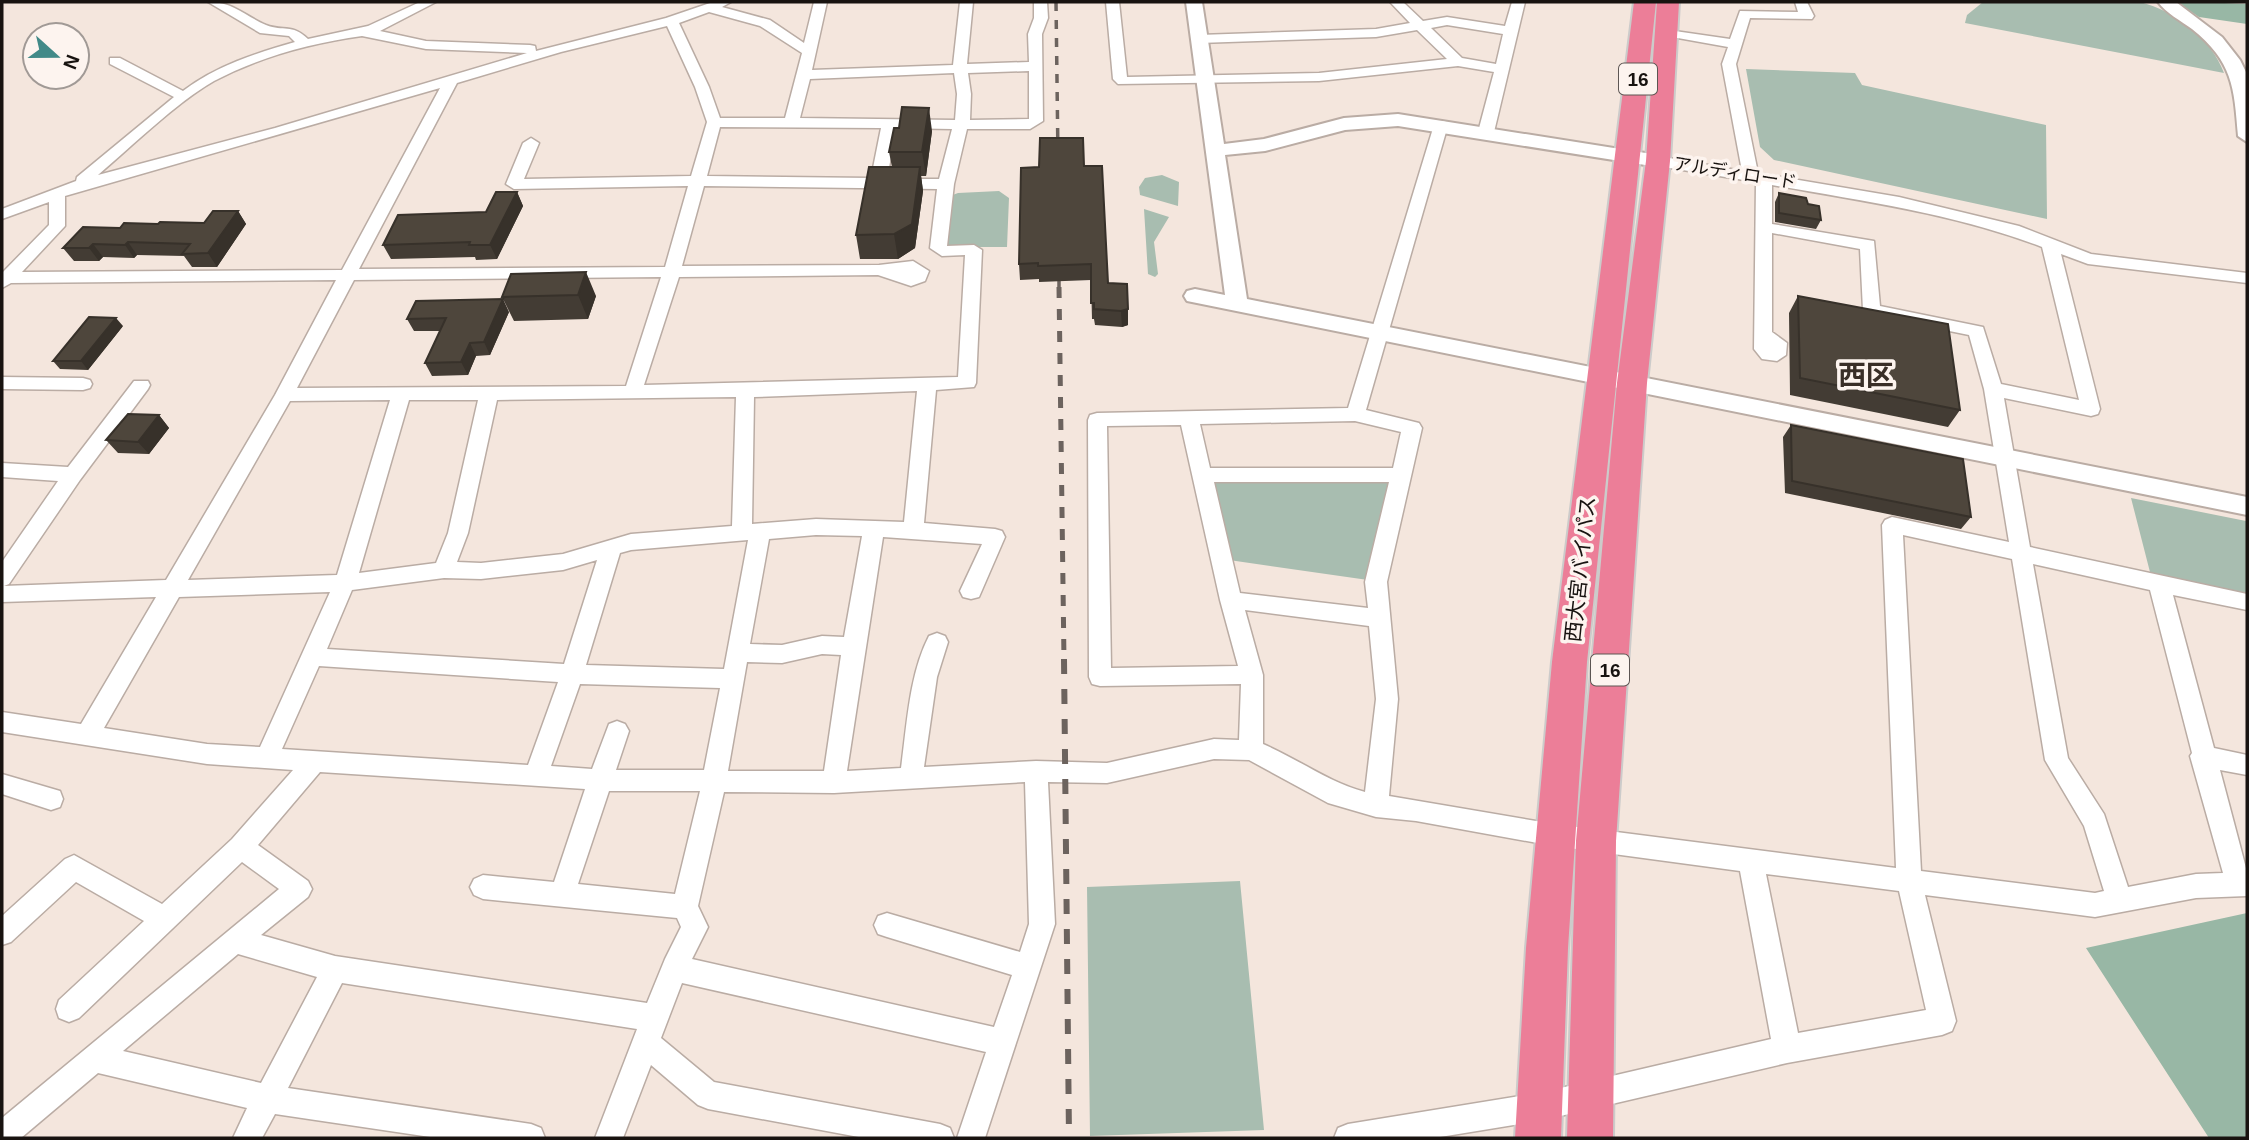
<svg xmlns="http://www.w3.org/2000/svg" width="2249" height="1140" font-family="Helvetica,'Noto Sans JP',sans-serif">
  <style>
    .green { fill: #a8bdb0 }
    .forest { fill: #98b7a5 }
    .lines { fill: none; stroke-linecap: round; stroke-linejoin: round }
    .minor-casing { stroke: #baaca4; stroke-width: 3 }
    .tertiary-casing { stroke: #baaca4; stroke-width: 4 }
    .trunk-casing { stroke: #cccbca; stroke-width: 4 }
    .minor { fill: #fff; fill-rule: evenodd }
    .tertiary { fill: #fff; fill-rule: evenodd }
    .trunk { fill: #ec7e98; fill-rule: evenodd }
    .rail-far2 { stroke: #6c635e; stroke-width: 3.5; stroke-dasharray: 9 9; stroke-linecap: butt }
    .rail-far1 { stroke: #6c635e; stroke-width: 5; stroke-dasharray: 11 11; stroke-linecap: butt }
    .rail { stroke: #6c635e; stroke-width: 6; stroke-dasharray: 15 15; stroke-linecap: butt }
    .wall { fill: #433c34 }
    .shaded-wall { fill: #37312a }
    .building { fill: #4e463c; stroke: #37312a; stroke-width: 2 }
    .labels { text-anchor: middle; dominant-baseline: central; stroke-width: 7; stroke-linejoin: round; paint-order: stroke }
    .far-street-label { font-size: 18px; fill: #181310; stroke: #fdf4ef }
    .shield { fill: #fdf4ef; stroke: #5d5653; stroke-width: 2 }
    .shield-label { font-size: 19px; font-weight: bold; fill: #181310 }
    .street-label { font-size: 21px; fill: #181310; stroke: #fdf4ef }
    .district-label { font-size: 28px; font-weight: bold; fill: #392e27; stroke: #fdf4ef }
  </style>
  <rect width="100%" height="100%" fill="#f4e6dd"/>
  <!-- green -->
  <path class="green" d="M1983,2H2140C2176,11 2211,38 2224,73L1965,23L1967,15Z
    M1746,69L1855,73L1862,85L2046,125L2047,219L1774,160L1760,147Z
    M1162,175L1179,182L1178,206L1140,195L1139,187L1145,178Z
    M999,191L1009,198L1007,247H949L944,243L950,196L958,193Z
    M1144,209L1169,217L1154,242L1158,274L1155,277L1148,274Z
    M1218,477L1392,479L1368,580L1229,560L1214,484Z
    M2131,498L2246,521L2247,597L2151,576Z
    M1240,881L1264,1130L1090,1136L1087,887Z"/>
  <!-- forest -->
  <path class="forest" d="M2202,2L2247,4V24L2199,17L2178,3Z
    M2247,913V1138H2209L2086,948Z"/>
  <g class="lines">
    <!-- minor casing -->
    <g class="minor-casing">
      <path id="minor" d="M208,2C232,1 245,16 266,25C284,32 291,23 308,39L368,26L420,2H436L380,31L426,41L530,45L535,46L536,51L666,18L713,2H731L722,7L770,20L804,43L814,2H827L812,70L953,65L960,2H973L967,64L1029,62L1028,34L1034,18V2H1047L1048,18L1042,34L1043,121L1030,129H967L954,184L947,246L974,245L982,250L976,383L974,387L936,390L924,523L995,529L1002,531L1005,537L979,597L971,599L963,597L960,591L982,544L883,537L847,771L901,768C907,725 909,675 929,636L937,633L945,636L948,642L937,677L924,767L1036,761L1107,763L1214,739L1239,740L1241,684L1100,686L1092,684L1089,677L1088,420L1090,415L1097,413L1348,408L1434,125L1441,121L1446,122L1448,125L1366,410L1419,423L1422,428L1387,582L1398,699L1389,796L1554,824L1896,868L1882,525L1885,520L1892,517L2009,542L1984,389L1969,335L1866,314L1863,310L1860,249L1772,233V332L1787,343L1786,355L1777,361L1762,359L1754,349L1756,182L1658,166L1650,161L1658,156L1742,171L1722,64L1728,47L1661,35V29L1730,39L1740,11L1798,12L1795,2H1807L1814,16L1812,19L1750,18L1736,64L1758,173L1899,197L2019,226L2091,254L2247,273V283L2088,264L2061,254L2100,409L2098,414L2091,416L2004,398L2030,547L2247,594V610L2173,595L2214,748L2247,755V775L2220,770L2247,872V896L2196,898L2095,917L1925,895L1956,1021L1952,1031L1942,1035L1787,1063L1539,1121L1434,1138H1334L1338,1128L1348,1124L1539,1093L1771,1039L1740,871L1554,846L1416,821L1376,817L1328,803L1249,760L1214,759L1107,783L1048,782L1055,924L985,1138H957L986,1052L682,983L661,1038L714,1082L940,1124L950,1128L954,1138H864L708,1109L698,1105L651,1065L623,1138H595L637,1029L342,983L288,1088L531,1124L541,1128L545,1138H437L275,1114L262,1138H233L247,1108L98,1073L21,1138H2V1118L279,889L242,862L79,1018L69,1022L59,1018L56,1009L59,1000L144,921L76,882L11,942L2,945V916L65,859L74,855L162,904L232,839L293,770L207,764L2,732V712L81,724L156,597L2,602V562L58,481L2,477V463L68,467L134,381H148L150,385L148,389L80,480L9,584L4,586L166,580L275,395L336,280L11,283L2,288V273L49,225V202L2,219V209L76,181L77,177L174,97L110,64V58H120L183,91C216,66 256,53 295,42L289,36L260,33ZM709,12L760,26L802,53L785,118H720L709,87L679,23ZM667,26L695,87L707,122L691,176L524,179L539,143L531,138L523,143L506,184L514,189L688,186L665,267L359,269L457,83L561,52ZM362,36L426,49L527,53L275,128L98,175C131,147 177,102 214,81C259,57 312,43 362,36ZM1029,71V119L970,120L971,94L968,73ZM954,73L957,94L955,120L800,118L810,79ZM440,88L342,270L22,272L65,226V196ZM720,127L881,128L871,178L707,176ZM896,128L952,129L939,179H887ZM1772,185C1863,201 1956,214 2042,247L2079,400L2001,384L1983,327L1880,306L1874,241L1772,224ZM704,186L937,189L930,248L942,256L965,255L958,377L644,385L679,277L878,275L911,286L925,281L929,271L913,261L879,265L682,266ZM661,277L626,386L297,388L354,280ZM917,391L904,522L816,519L752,524L754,397ZM736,397L732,526L631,534L563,554L481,563L457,562L468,533L497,400ZM390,400L337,575L188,580L290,401ZM409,400H478L448,533L436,563L359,573ZM1355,421L1401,432L1393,468H1210L1200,424ZM1181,425L1220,600L1238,666L1111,668L1107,426ZM1214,482H1389L1365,582L1368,608L1240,593ZM816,535L862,536L844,637L822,636L782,645L750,644L769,539ZM1903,535L2012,559L2045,760L2084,826L2104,891L2095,893L1921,871ZM748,540L724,669L586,665L620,553L631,550ZM597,560L564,664L327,649L352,590L444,578L481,579L563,570ZM2033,564L2150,590L2192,753L2190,756L2223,873L2196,874L2128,887L2104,814L2068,758ZM330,592L260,747L207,744L104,728L179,597ZM1245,610L1369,626L1376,699L1365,792C1328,782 1298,759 1263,744V675ZM822,654L841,655L824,771H728L747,662L782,663ZM319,666L558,682L528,765L282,749ZM580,684L720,688L704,770H616L629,731L625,724L617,721L609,724L592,769L551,766ZM320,772L585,789L554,882L483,875L474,879L470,887L474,895L483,899L677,918L681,927L665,959L647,1003L335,956L261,935L308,897L312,889L308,881L258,845ZM1025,782L1029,924L1020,952L887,913L878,916L874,925L878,934L887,937L1012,975L994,1027L692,959L708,927L698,906L724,792L834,793ZM609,791H700L675,894L578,884ZM1766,874L1899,891L1926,1010L1798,1033ZM238,954L317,977L261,1083L123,1051Z
        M1106,2H1119L1127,77L1319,73L1447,59L1417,30L1376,37L1199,43L1192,39L1199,35L1376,29L1410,23L1390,2H1403L1423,21L1447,17L1505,26L1512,2H1525L1494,132L1486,137L1478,132L1494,72L1458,66L1319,81L1118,84L1113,79ZM1447,25L1503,34L1496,64L1462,58L1431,28Z
        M2,377L83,378L90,380L92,384L90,388L83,390L2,389Z
        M2,774L60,791L63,799L60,807L51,810L2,794Z"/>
    </g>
    <!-- tertiary casing -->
    <g class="tertiary-casing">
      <path id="tertiary" d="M1186,2H1202L1224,144L1264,139L1344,118L1398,114L1658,155L1668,161L1658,167L1398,126L1345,130L1265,151L1225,155L1247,299L2247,497V515L1187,301L1184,296L1187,291L1195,289L1225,295Z
        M2158,2H2176L2222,37L2240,60L2247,74V142L2238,136C2234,87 2233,62 2192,29C2181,21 2166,13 2158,2Z"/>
    </g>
    <!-- trunk casing -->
    <g class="trunk-casing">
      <path id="trunk" d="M1634,2H1656L1587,662L1568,948L1561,1138H1515L1526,948L1552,662Z
        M1657,2H1679L1670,161L1647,383L1616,841L1613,1138H1567L1576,841L1617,383L1646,161Z"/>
    </g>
    <!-- minor -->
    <use href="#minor" class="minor"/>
    <!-- tertiary -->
    <use href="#tertiary" class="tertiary"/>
    <!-- trunk -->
    <use href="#trunk" class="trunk"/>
    <!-- rail-far2 -->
    <path class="rail-far2" d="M1056,2L1058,158
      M1059,263V289"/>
    <!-- rail-far1 -->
    <path class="rail-far1" d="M1059,287L1064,660"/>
    <!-- rail -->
    <path class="rail" d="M1064,659L1069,1138"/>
  </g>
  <!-- wall -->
  <path class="wall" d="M932,131L926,176H921L923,191L915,248L898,259H860L856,235L892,167L889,152Z
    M1084,166L1108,283L1128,325L1122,327L1095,325L1094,319H1092L1091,280L1039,282V279L1020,280L1019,264L1039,167Z
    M517,192L523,206L497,259L476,260L475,257L391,259L383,245L486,212Z
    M1779,193L1808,204L1821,220L1816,229L1775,222V202Z
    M238,211L246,224L217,267H192L184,256L137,255L134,258L103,257L99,261H74L63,248L120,228L158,224L204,223Z
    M511,274L596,296L588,319L514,321L502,297Z
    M1798,296L1960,410L1948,427L1790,395L1789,313Z
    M509,312L490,355L476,356L468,375L432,376L425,363L440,331H414L407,319Z
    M123,326L88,370L60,369L53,361Z
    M159,415L169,428L149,454L118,453L106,440Z
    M1791,425L1971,517L1961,529L1785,493L1783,437Z"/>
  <!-- shaded-wall -->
  <path class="shaded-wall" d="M929,108L932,131L926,176L922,152Z
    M920,167L923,191L915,248L898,259L894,234Z
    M517,192L523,206L497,259L490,245Z
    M238,211L246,224L217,267L208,253Z
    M128,242L137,255L134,258L125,245Z
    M93,244L103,257L99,261L89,248Z
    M586,272L596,296L588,319L578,295Z
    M503,299L509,312L490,355L484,342Z
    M1128,309V325L1122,327L1121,311Z
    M116,318L123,326L88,370L81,361Z
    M470,343L476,356L468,375L461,362Z
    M159,415L169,428L149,454L138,442Z"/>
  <!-- building -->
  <path class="building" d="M902,107L929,108L922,152H889L894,128H899Z
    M1040,138H1083L1084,166H1102L1108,283L1127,284L1128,309L1121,311L1094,309V303H1091V264L1038,266V263L1019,264L1021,168L1039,167Z
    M869,167H920L912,224L894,234L856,235Z
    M496,192H517L490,245H469L470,242L383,245L398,215L486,212Z
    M1779,193L1806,198L1808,204L1819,206L1821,220L1779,213Z
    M213,211H238L208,253L182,254L190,244L128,242L125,245L93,244L89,248H63L83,227L120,228L124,223L158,224L160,222L204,223Z
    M586,272L578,295L502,297L511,274Z
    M1798,296L1948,324L1960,410L1800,378Z
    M503,299L484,342L470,343L461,362L425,363L446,318L407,319L416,301Z
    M89,317L116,318L81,361H53Z
    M128,414L159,415L138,442L106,440Z
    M1791,425L1963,459L1971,517L1792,481Z"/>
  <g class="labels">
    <!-- far-street labels -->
    <g class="far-street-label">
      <text transform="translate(1735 173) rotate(9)">アルディロード</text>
    </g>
    <!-- shield labels -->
    <g class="shield">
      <rect x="1619" y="63.5" width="38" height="31" rx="5"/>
      <rect x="1591" y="654.5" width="38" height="31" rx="5"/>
    </g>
    <g class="shield-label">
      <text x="1638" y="79">16</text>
      <text x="1610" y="670">16</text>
    </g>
    <!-- street labels -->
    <g class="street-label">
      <text transform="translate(1580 569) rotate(-84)">西大宮バイパス</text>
    </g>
    <!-- district labels -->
    <g class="district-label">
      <text x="1866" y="375">西区</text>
    </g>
  </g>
  <!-- border -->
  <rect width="2249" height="1140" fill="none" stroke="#181310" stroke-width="7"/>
  <!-- north arrow -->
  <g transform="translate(56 56) rotate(111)"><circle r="33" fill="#fdf4ef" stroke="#a19a96" stroke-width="2"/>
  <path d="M0-5L12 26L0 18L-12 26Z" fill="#428a88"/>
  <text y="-10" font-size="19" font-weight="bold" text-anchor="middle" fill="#181310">N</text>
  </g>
</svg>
